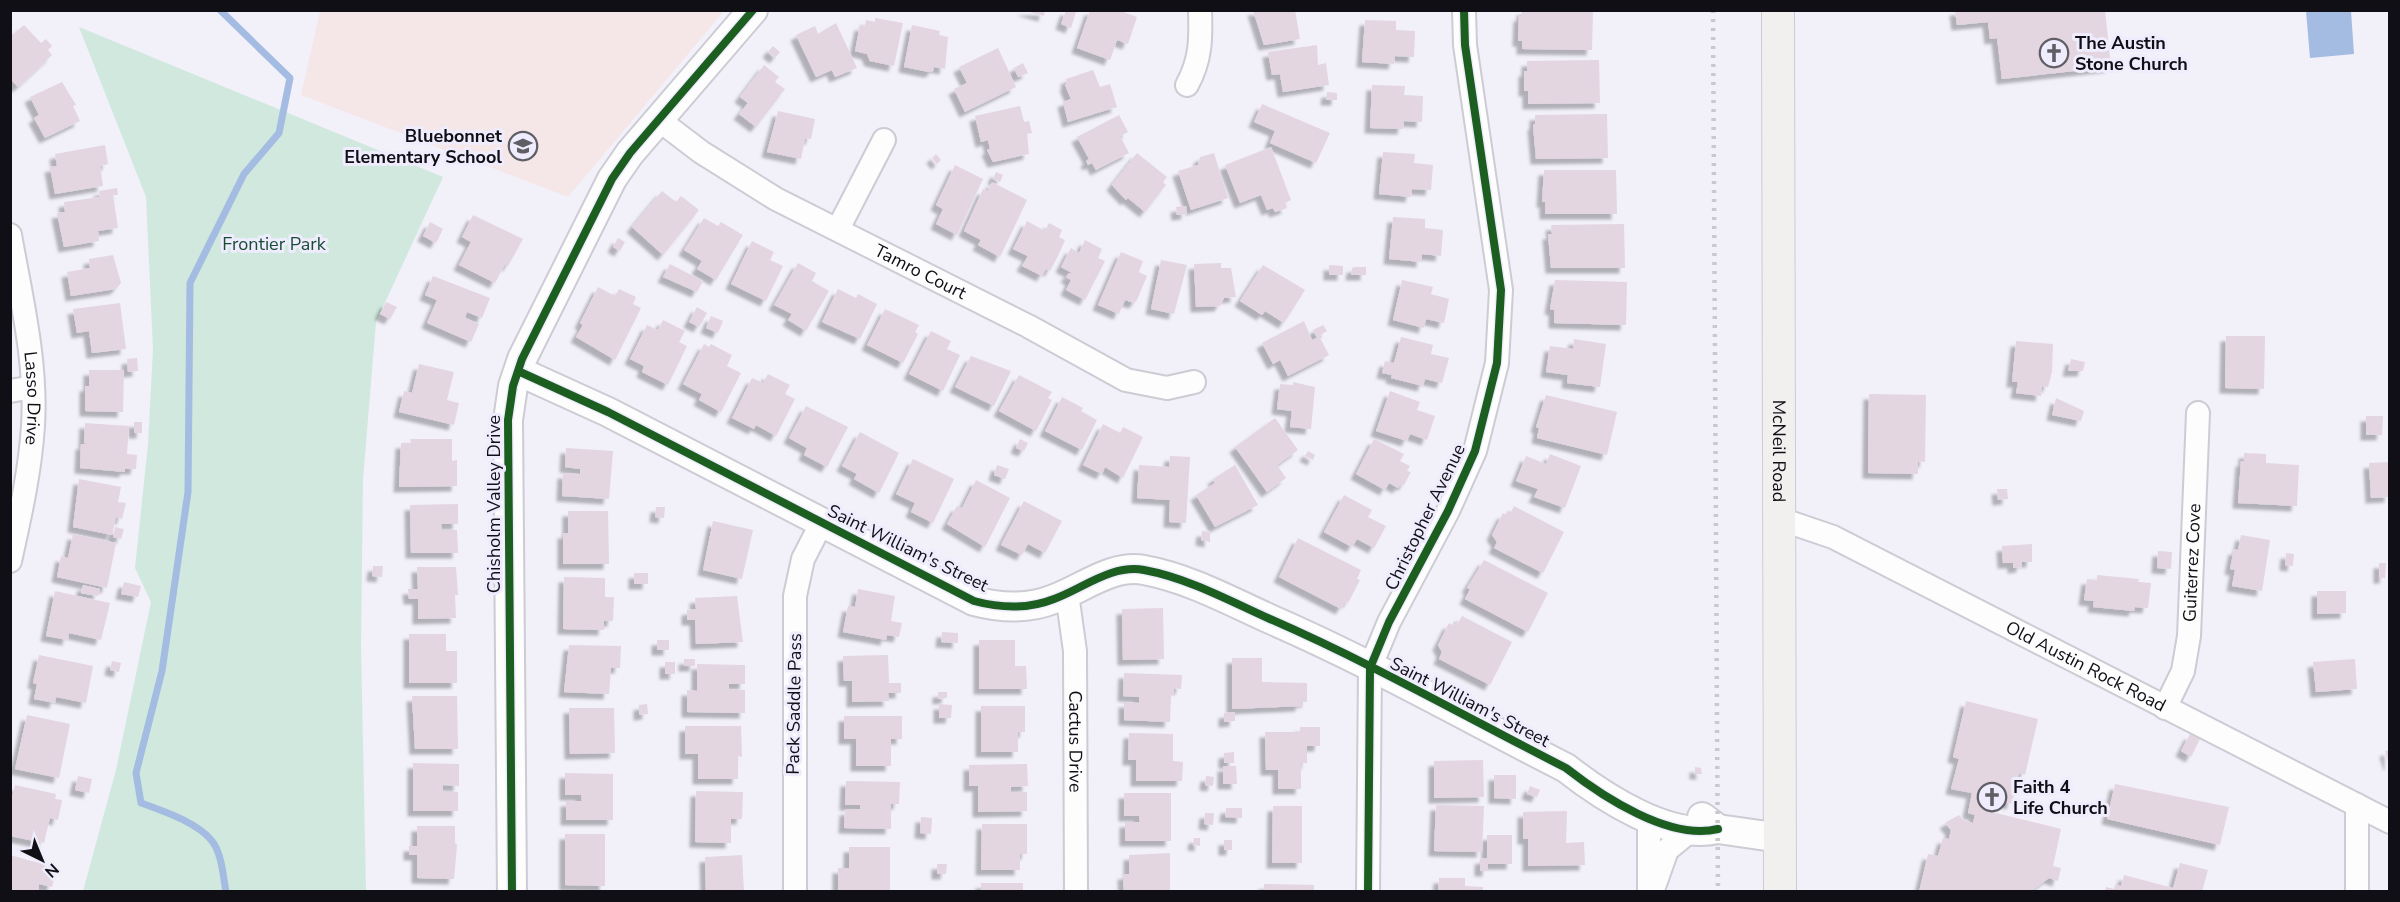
<svg xmlns="http://www.w3.org/2000/svg" width="2400" height="902" font-family="'Nunito Sans',sans-serif">
  <style>
    .education { fill: #f5e6e8 }
    .green { fill: #d0e8de }
    .water { fill: #a4bbe2 }
    .lines { fill: none; stroke-linecap: round; stroke-linejoin: round }
    .stream { stroke: #a4bbe2; stroke-width: 7 }
    .building { fill: #e3d6e1; filter: url(#shadow) }
    .minor-casing { stroke: #cdcbd3; stroke-width: 26 }
    .tertiary-casing { stroke: #cdcbd3; stroke-width: 32 }
    .secondary-casing { stroke: #cdcbd3; stroke-width: 34 }
    .minor { stroke: #fdfdfe; stroke-width: 22 }
    .tertiary { stroke: #fdfdfe; stroke-width: 28 }
    .secondary { stroke: #f2f0ee; stroke-width: 32 }
    .rail { stroke: #c9c9cb; stroke-width: 4.5; stroke-dasharray: 3 6; stroke-linecap: butt }
    .cycleway-casing { stroke: #efecfd; stroke-width: 11 }
    .cycleway { stroke: #1b5e20; stroke-width: 8 }
    .labels { text-anchor: middle; dominant-baseline: central; stroke-width: 6; stroke-linejoin: round; paint-order: stroke }
    .poi-label { font-size: 18px; font-weight: bold; fill: #110f16; stroke: #efecfd; text-anchor: start }
    .park-label { font-size: 18px; fill: #184d35; stroke: #efecfd }
    .street-label { font-size: 18px; fill: #110f16; stroke: #efecfd }
  </style>
  <defs>
    <filter id="shadow"><feDropShadow dx="-5.5" dy="5.5" stdDeviation="1.5" flood-color="#0004"/></filter>
  </defs>
  <rect width="100%" height="100%" fill="#f2f0f9"/>
  <!-- education -->
  <path class="education" d="M320,11V10L724,11L568,197L301,95Z"/>
  <!-- green -->
  <path class="green" d="M79,27L443,177L376,322L363,479L361,646L366,891H83L116,770L151,602L135,568L148,444L153,349L146,197Z"/>
  <!-- water -->
  <path class="water" d="M2306,11H2351L2354,54L2310,58Z"/>
  <g class="lines">
    <!-- stream -->
    <path class="stream" d="M220,10L290,78L279,133L244,174L190,283L188,492L162,671L136,773L141,803C163,811 197,822 212,841C222,854 223,876 226,892"/>
  </g>
  <!-- building -->
  <path class="building" d="M1022,10H1045L1044,16Z
    M1066,10L1076,12L1071,28L1061,24Z
    M1090,10H1118L1137,17L1128,44L1117,40L1110,60L1077,48Z
    M1253,10H1295L1300,39L1264,45Z
    M1522,10H1593L1592,50L1522,49V41H1518L1519,16H1522Z
    M1955,10H2105L2111,67L2002,79L1997,38L1990,39L1988,22L1957,25Z
    M875,18L903,23L894,66L870,61L867,54L855,51L860,25L865,26L866,20L875,22Z
    M1365,20L1396,21V30L1415,31L1414,57L1395,56L1394,64L1362,62Z
    M836,23L857,68L835,77L832,70L816,77L796,35L815,26L818,34Z
    M24,25L41,43L46,39L52,46L48,50L52,55L18,87L10,79V37Z
    M912,25L940,31L939,35L948,37L945,69L934,67L933,71L929,72L904,67Z
    M1317,45L1318,65L1326,63L1329,85L1283,92L1280,74L1272,75L1268,52Z
    M773,46L780,52L775,58L768,52Z
    M998,48L1016,87L965,112L954,89L967,83L959,67Z
    M1599,60L1600,103L1528,104V91H1524V71H1527V61Z
    M1023,63L1028,73L1018,77L1014,68Z
    M764,65L779,77L775,82L785,89L756,127L739,114L748,103L740,97Z
    M1093,70L1100,87L1110,84L1117,107L1068,122L1063,102L1071,99L1065,85L1067,84L1066,79Z
    M62,82L76,105L73,106L80,121L45,138L34,118L39,115L30,97Z
    M1372,85L1405,86L1404,95L1423,96L1422,122L1404,121L1403,129L1370,128Z
    M1327,92L1337,93V100H1326Z
    M1262,104L1330,133L1316,163L1270,143L1275,131L1254,122Z
    M1020,106L1024,122L1029,121L1032,133L1027,134L1029,154L993,162L987,150L990,149L988,140L981,142L975,116Z
    M778,111L815,119L811,139L805,138L801,159L767,152Z
    M1607,114L1608,158L1536,159L1533,125L1535,124V115Z
    M1119,115L1128,132L1120,136L1129,153L1096,170L1092,163L1088,165L1086,161L1089,159L1077,137Z
    M105,145L108,164L100,166L103,186L55,194L50,167L57,166L55,154Z
    M1271,147L1291,200L1285,203L1287,208L1275,212L1273,208L1267,210L1261,195L1240,203L1225,165Z
    M1383,152L1415,154L1414,163L1433,165L1431,190L1412,189L1411,197L1379,194Z
    M1137,153L1167,177L1163,182L1166,185L1145,212L1128,198L1126,200L1112,185Z
    M1214,153L1228,198L1191,210L1178,171L1198,165L1200,157Z
    M936,154L941,160L937,164L932,158Z
    M955,165L983,179L957,235L936,224L943,209L936,205Z
    M1544,170H1616L1617,214H1545V202H1542Z
    M996,172L1003,175L1000,182L993,179Z
    M992,182L1027,200L1000,257L978,245L981,240L964,231L983,189L988,191Z
    M117,188L118,195H113L118,228L98,231L99,241L64,247L57,213L65,212L64,202L100,197L99,191Z
    M662,191L676,202L681,196L699,210L663,255L632,227Z
    M1186,206L1187,214L1177,215L1176,207Z
    M473,215L523,239L508,266L505,264L495,283L459,265L471,242L462,237Z
    M1393,217L1425,219V228L1443,230L1441,256L1422,254V262L1389,259Z
    M704,218L718,226L721,222L743,235L716,280L697,269L702,261L684,250Z
    M1027,221L1045,231L1049,223L1062,230L1059,237L1065,240L1058,256L1050,271L1046,269L1042,276L1022,266L1028,256L1013,249Z
    M430,222L443,229L436,243L423,236Z
    M1624,224L1625,268H1551L1548,234H1552L1551,225Z
    M618,238L625,242L620,251L613,247Z
    M1085,240L1102,249L1098,258L1105,261L1085,300L1066,290L1071,280L1066,277L1069,273L1074,274L1061,267L1071,248L1079,253Z
    M752,241L774,252L770,260L783,266L766,301L731,284Z
    M1121,252L1143,261L1139,272L1147,276L1137,300L1134,303L1125,300L1119,314L1098,305Z
    M113,255L121,283L116,289L71,296L67,272L90,268L89,259Z
    M1161,260L1187,265L1174,314L1151,309Z
    M798,263L816,273L812,281L829,291L806,331L788,320L792,314L774,305Z
    M1221,263V268H1231L1236,297L1224,298L1220,306L1196,307L1194,264Z
    M670,264L703,281L697,292L663,277Z
    M1263,265L1305,290L1284,323L1265,311L1262,315L1240,301Z
    M1329,265L1343,266V275H1329Z
    M1355,267H1366V275H1351L1352,268Z
    M433,276L490,298L482,318L467,312L465,318L479,324L471,342L427,323L437,300L425,295Z
    M1402,280L1433,287L1431,294L1449,299L1444,323L1426,319L1424,328L1393,320Z
    M1555,280L1627,282L1626,325L1554,323V310L1550,309Z
    M598,287L615,296L619,289L636,297L633,304L641,308L615,360L576,337L583,325L580,323Z
    M838,289L856,298L858,294L877,304L860,339L822,322Z
    M386,302L397,307L390,319L380,314Z
    M120,303L126,349L92,353L89,331L77,333L73,309Z
    M697,307L707,313L699,327L689,322Z
    M885,309L919,325L915,332L918,334L903,363L867,345Z
    M711,316L723,321L718,333L706,328Z
    M663,320L685,331L679,342L687,346L668,385L642,372L644,366L630,359L647,325L658,330Z
    M1304,321L1312,340L1317,338L1313,330L1323,325L1327,331L1319,336L1329,355L1288,376L1280,360L1273,364L1262,343Z
    M931,331L951,341L947,349L960,355L943,391L909,374Z
    M2226,336H2265L2264,389L2225,388Z
    M1401,337L1433,345L1431,354L1449,358L1442,383L1425,379L1423,386L1391,378L1392,375L1382,373L1385,361L1394,363Z
    M1574,339L1606,344L1600,387L1567,383L1568,375L1546,372L1550,346L1573,349Z
    M2016,341L2053,344L2052,372L2048,387L2042,386L2041,396L2016,393L2018,382H2012Z
    M704,344L709,347L711,344L732,355L727,366L741,373L721,412L699,400L702,394L683,384Z
    M971,356L1011,371L994,406L955,387Z
    M137,358L138,371L128,372L127,359Z
    M2071,359L2085,362L2083,371H2068Z
    M419,364L454,372L447,400L459,403L454,425L399,412L404,391L412,393Z
    M89,370H124L123,412L85,411V386H89Z
    M768,374L790,385L785,394L795,399L776,436L756,425L754,429L732,418L752,378L763,383Z
    M1019,375L1052,392L1048,398L1052,400L1036,431L999,411Z
    M1293,382L1315,387L1311,429L1290,427L1292,411L1277,409L1280,384L1293,385Z
    M1390,391L1420,402L1417,410L1435,416L1427,440L1410,434L1407,441L1376,431Z
    M1869,394L1926,395L1925,462L1918,461V474L1868,473Z
    M1546,395L1617,412L1607,455L1537,438L1539,428L1536,427Z
    M1062,397L1083,408L1081,411L1097,420L1082,450L1045,431Z
    M2056,398L2084,411L2081,421L2052,415Z
    M806,406L848,427L827,467L804,455L807,448L789,438Z
    M2366,416H2383L2382,435H2366Z
    M1275,418L1298,450L1277,465L1286,478L1267,492L1235,447Z
    M134,422H142V433H134Z
    M85,423L129,426L127,454L137,455L136,469H125V472L80,468L81,444H88L84,443Z
    M1103,424L1120,433L1123,427L1143,437L1123,478L1105,467L1102,474L1083,465Z
    M860,432L899,453L879,493L854,479L857,474L842,466Z
    M410,439H452V461L457,460V486L399,487L401,443H411Z
    M1020,439L1028,443L1024,451L1016,448Z
    M1374,439L1404,454L1400,461L1410,466L1407,471L1411,472L1404,485L1401,484L1398,488L1389,483L1385,490L1356,474Z
    M566,448L613,451L609,499L562,496L563,473L580,474V469L565,467Z
    M1308,451L1315,455L1313,460L1305,456Z
    M2244,453L2266,454V463L2299,465L2297,506L2238,503L2241,461H2244Z
    M1550,454L1581,466L1565,508L1534,497L1538,489L1516,481L1526,456L1546,464Z
    M1170,456L1190,457L1186,523L1169,522L1170,500L1137,498L1139,465L1169,467Z
    M913,459L954,479L933,523L911,512L915,503L896,494Z
    M2390,462V497L2371,498L2369,463Z
    M997,465L1009,469L1005,479L994,475Z
    M1235,465L1258,505L1215,527L1196,495L1215,483L1213,479Z
    M79,479L121,487L118,502L126,503L122,519L116,517L112,535L73,527Z
    M976,480L1010,498L985,547L947,524L957,506L962,508Z
    M1997,489H2007L2008,499L1998,500Z
    M1344,495L1372,510L1368,517L1386,526L1374,548L1357,539L1352,547L1324,532Z
    M1024,501L1062,521L1045,553L1028,544L1022,555L1001,545Z
    M458,504V524H441L442,530H457L458,553H411L410,505Z
    M1514,506L1564,532L1543,573L1494,548L1497,542L1492,535L1503,513L1506,515L1508,511L1511,512Z
    M656,507H665L664,518L655,517Z
    M568,511H608L609,564H563V533H568Z
    M713,521L753,530L742,579L703,570Z
    M115,527L124,529L121,539L113,537Z
    M1202,531L1210,532V542L1201,540Z
    M73,534L116,543L107,588L57,577L61,556L68,558Z
    M2241,535L2270,540L2262,591L2232,586L2235,570L2230,569L2234,549L2238,550Z
    M1298,538L1361,570L1357,579L1360,580L1348,603L1346,601L1341,609L1279,577Z
    M2032,544V562H2022V567L2013,568V563H2003L2002,546Z
    M2158,551L2172,552L2171,569L2157,568Z
    M2286,553L2294,554L2293,566L2285,565Z
    M1484,560L1548,593L1528,632L1465,599L1470,589L1467,588Z
    M2379,563H2386L2385,578H2379Z
    M373,566H383L382,577L372,576Z
    M417,567H456L458,595H455L456,618L418,619V599H409L408,589H418Z
    M634,573H648V584H634Z
    M2097,575L2139,579L2138,582L2151,583L2148,608L2135,607L2134,611L2093,607L2094,601L2084,600L2087,579L2097,580Z
    M564,577L605,578V597H614L613,621H604V630L563,629Z
    M124,582L141,586L138,597L121,594Z
    M83,585L100,589L98,596L81,593Z
    M858,589L895,596L891,621L902,623L899,637L887,635L886,640L843,632L848,606L855,607Z
    M55,591L110,603L101,640L69,633L68,640L46,636Z
    M2317,591H2346V613L2317,614Z
    M737,596L743,642L696,644L695,620H687V610L696,609L695,598Z
    M1163,608L1164,659L1123,660L1122,609Z
    M1462,616L1512,642L1490,685L1439,659L1442,652L1438,645L1449,623L1452,625L1454,621L1458,623Z
    M942,632L958,633V643L941,642Z
    M409,634H446V651H457V683H409Z
    M657,640H669V650H657Z
    M979,640H1015V666H1026L1027,689H979Z
    M569,645L621,646L620,668H611L609,694L564,692Z
    M39,655L93,666L86,703L56,697L55,703L34,699L37,684L33,683Z
    M888,655L889,683H901V693H888L889,701L852,702V681H844L843,656Z
    M1232,658H1262V682L1307,683V702H1301V706L1232,709Z
    M684,659H695V666H684Z
    M2355,659L2357,689L2316,692L2313,662Z
    M112,661L121,663L119,672L110,670Z
    M665,662H675V674H665Z
    M697,664L745,665V684H729V689L745,690V713L687,712V690L697,691Z
    M1124,673L1182,675L1181,689L1174,688V696L1171,695L1170,722L1124,720V702L1139,703V697L1123,696Z
    M938,692H947V698L938,699Z
    M412,696H457L458,749H415Z
    M1966,701L2038,719L2025,775L2019,773L2012,804L1995,800L1992,812L2061,829L2053,866L2061,868L2058,881L2049,878L2030,892H1919L1928,854L1938,856L1943,838L1949,839L1951,830L1945,823L1959,815L1963,820L1973,823L1975,815L1968,813L1972,793L1951,789L1959,759L1953,757Z
    M647,704L648,714L639,715V705Z
    M939,704L952,705L951,718H939Z
    M981,706H1025V732H1018V752H981Z
    M569,708H614L615,753L570,754Z
    M1235,712V721L1224,722V713Z
    M27,715L70,724L59,778L15,769Z
    M844,716H902V739H891V766H856V739H844Z
    M685,726H741L742,757L738,756V779H698V754H685Z
    M1300,727H1320V746H1307V763H1301V789H1278V770H1266L1265,732H1300Z
    M1129,733L1173,734V761L1183,762L1182,781H1136V760H1128Z
    M2190,734L2200,739L2191,757L2181,751Z
    M2390,750V765H2389L2385,751Z
    M1234,752V763H1224V753Z
    M1483,760L1484,797L1434,798V761Z
    M413,763L459,764V786L443,785V792H458V811H413Z
    M1027,764L1028,786L1011,787V792H1027V811L978,812V786H969V765Z
    M1223,766H1236L1237,784H1223Z
    M1695,767L1701,768L1702,774H1695Z
    M565,773L613,774V820H566V801H582L581,795H565Z
    M1494,775H1516V799L1494,798Z
    M78,776L92,779L89,793L75,790Z
    M1206,776L1214,777L1213,786L1205,785Z
    M846,781L900,782L899,804H891V829L844,828L845,810L860,809V805H845Z
    M2115,784L2229,807L2220,845L2107,819Z
    M15,785L56,794L55,799L62,800L58,820L50,818L44,843L10,836V805Z
    M1530,786L1540,790L1537,797L1527,794Z
    M696,791L743,792L742,819H731V843L695,842Z
    M1124,793H1171V841H1125V822H1140L1139,816H1124Z
    M1436,805L1484,806L1482,852L1434,851Z
    M1273,806H1302V863H1272Z
    M1226,808H1242V818L1225,817Z
    M1567,811L1566,843L1584,842L1585,865L1528,866V839H1523V812Z
    M1205,813H1214L1213,825L1204,824Z
    M921,817L932,818L931,834L920,833Z
    M982,824H1027V854H1020V870H981Z
    M417,826H455V843L457,845L454,879L417,878V855H409V846H417Z
    M565,834H605V886L565,885Z
    M1487,835H1512V864H1488V871H1480V859L1487,858Z
    M1194,838H1200V846L1193,845Z
    M1224,840H1232V850H1224Z
    M849,847H890V892H838V868H849Z
    M1170,853V892H1124L1123,874H1129V855Z
    M10,855L57,868L52,887L39,884L38,892H10Z
    M742,855L744,892H706L705,857Z
    M2180,863L2208,870L2202,892H2105L2106,887L2114,889L2115,885L2121,886L2124,875L2173,888Z
    M937,864H947L946,874H937Z
    M1439,878H1465V886L1483,887V892H1438Z
    M981,883H1023V892H981Z
    M1264,884L1314,885V892H1264Z"/>
  <g class="lines">
    <!-- minor casing -->
    <g class="minor-casing">
      <g id="minor">
        <path d="M1187,85C1201,60 1201,38 1200,10"/>
        <path id="s1" d="M659,120L701,152L776,199L1028,326L1126,380L1167,388L1194,382"/>
        <path d="M838,229L884,140"/>
        <path id="s2" d="M10,235C21,297 37,362 33,426C30,472 20,516 10,561"/>
        <path d="M10,391L33,387"/>
        <path id="s3" d="M1780,519L1833,537L2390,822"/>
        <path id="s4" d="M1067,594L1075,651L1076,892"/>
        <path id="s5" d="M2165,708L2183,671L2189,636L2198,413"/>
        <path d="M1649,817V892"/>
        <path d="M1655,884L1667,850L1690,831"/>
        <path d="M795,892V596L803,559L822,522"/>
        <path d="M1368,892L1370,668L1389,622L1448,511L1475,451L1497,363L1501,290L1465,45L1464,10"/>
        <path d="M2357,892V805"/>
      </g>
    </g>
    <!-- tertiary casing -->
    <g class="tertiary-casing">
      <path id="tertiary" d="M518,371L608,412L974,601C1000,608 1029,609 1054,599C1082,589 1112,564 1144,570C1188,578 1230,601 1270,619C1371,663 1468,718 1566,768C1603,797 1670,841 1718,829
        M1702,817L1718,829L1780,838
        M512,892L508,420L513,386L522,359L612,179L630,153L753,10"/>
    </g>
    <!-- secondary casing -->
    <g class="secondary-casing">
      <g id="secondary">
        <path id="s6" d="M1778,10L1780,892"/>
      </g>
    </g>
    <!-- minor -->
    <use href="#minor" class="minor"/>
    <!-- tertiary -->
    <use href="#tertiary" class="tertiary"/>
    <!-- secondary -->
    <use href="#secondary" class="secondary"/>
    <!-- rail -->
    <path class="rail" d="M1713,10L1718,892"/>
    <!-- cycleway casing -->
    <g class="cycleway-casing">
      <path id="cycleway" d="M518,371L608,412L974,601C1000,608 1029,609 1054,599C1082,589 1112,564 1144,570C1188,578 1230,601 1270,619C1371,663 1468,718 1566,768C1603,797 1670,841 1718,829
        M512,892L508,420L513,386L522,359L612,179L630,153L753,10
        M1368,892L1370,668L1389,622L1448,511L1475,451L1497,363L1501,290L1465,45L1464,10"/>
    </g>
    <!-- cycleway -->
    <use href="#cycleway" class="cycleway"/>
  </g>
  <!-- icons -->
  <defs>
    <g id="church-ring" transform="scale(1.5)"><circle r="9.5" fill="#efecfd" stroke="#605e65" stroke-width="1.5"/><path d="M-1.2-6h2.4v3.5h3.3v2.4h-3.3V6h-2.4V-.1h-3.3v-2.4h3.3Z" fill="#605e65"/></g>
    <g id="school-ring" transform="scale(1.5)"><circle r="9.5" fill="#efecfd" stroke="#605e65" stroke-width="1.5"/><path d="M0-5L7-2L0 1L-7-2ZM-4 1L0 2.5L4 1V4Q0 6-4 4Z" fill="#605e65"/></g>
  </defs>
  <g fill-rule="evenodd">
    <use href="#church-ring" x="2054" y="53"/>
    <use href="#school-ring" x="523" y="146"/>
    <use href="#church-ring" x="1992" y="797"/>
  </g>
  <g class="labels">
    <!-- poi labels -->
    <g class="poi-label">
      <text x="2075" y="43">The Austin<tspan x="2075" dy="21">Stone Church</tspan></text>
      <text x="502" y="136" text-anchor="end">Bluebonnet<tspan x="502" dy="21">Elementary School</tspan></text>
      <text x="2013" y="787">Faith 4<tspan x="2013" dy="21">Life Church</tspan></text>
    </g>
    <!-- park labels -->
    <g class="park-label">
      <text x="274" y="244">Frontier Park</text>
    </g>
    <!-- street labels -->
    <g class="street-label">
      <text stroke="none"><textPath href="#s1" startOffset="303">Tamro Court</textPath></text>
      <text stroke="none"><textPath href="#s2" startOffset="165">Lasso Drive</textPath></text>
      <text stroke="none"><textPath href="#s6" startOffset="441">McNeil Road</textPath></text>
      <text transform="translate(494 504) rotate(-90)">Chisholm Valley Drive</text>
      <text transform="translate(1425 517) rotate(-64)">Christopher Avenue</text>
      <text transform="translate(908 548) rotate(26)">Saint William's Street</text>
      <text stroke="none"><textPath href="#s5" startOffset="150">Guiterrez Cove</textPath></text>
      <text stroke="none"><textPath href="#s3" startOffset="340">Old Austin Rock Road</textPath></text>
      <text transform="translate(1470 702) rotate(27)">Saint William's Street</text>
      <text transform="translate(794 704) rotate(-89)">Pack Saddle Pass</text>
      <text stroke="none"><textPath href="#s4" startOffset="148">Cactus Drive</textPath></text>
    </g>
  </g>
  <!-- border -->
  <rect width="2400" height="902" fill="none" stroke="#110f16" stroke-width="24"/>
  <!-- north arrow -->
  <g transform="translate(42 860) rotate(137)" stroke="#efecfd" stroke-width="4.5" paint-order="stroke">
  <path d="M0-4.5L10 22L0 15L-10 22Z" fill="#110f16"/>
  <text y="-9" font-size="16" font-weight="bold" text-anchor="middle" fill="#110f16">N</text>
  </g>
</svg>
